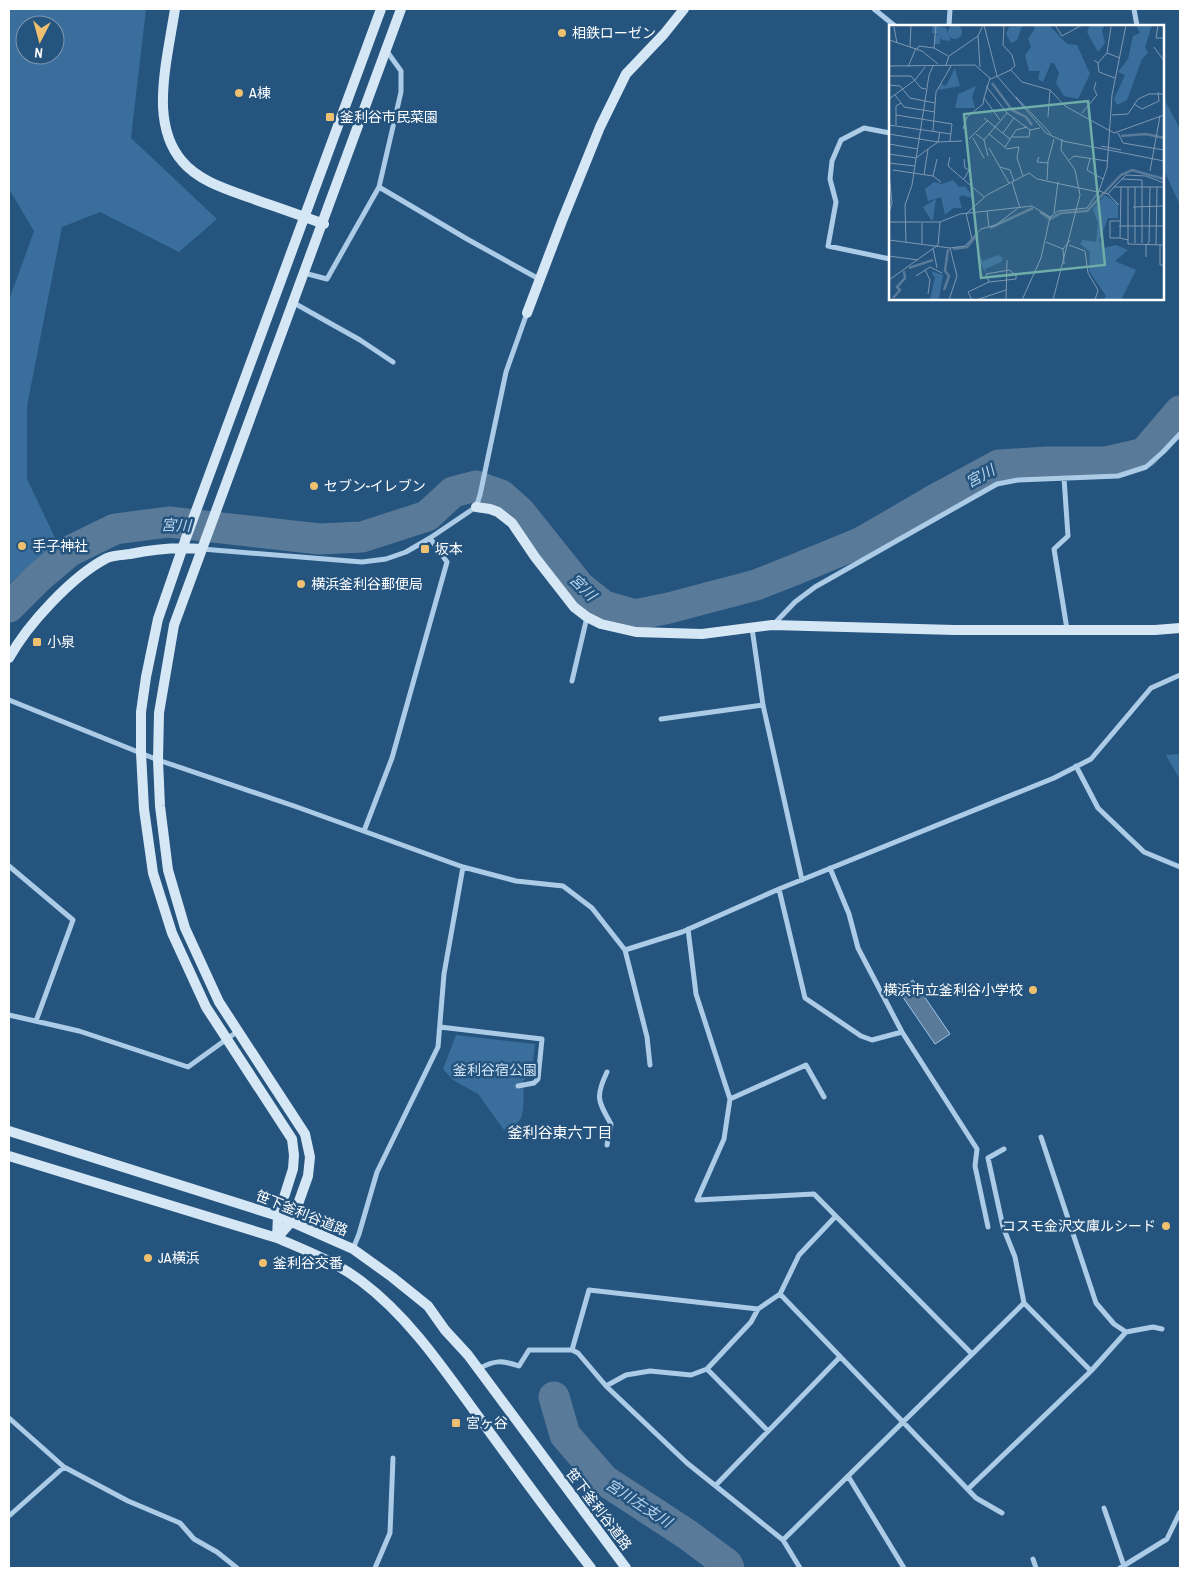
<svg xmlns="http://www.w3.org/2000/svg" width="1189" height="1577" font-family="'Archivo Narrow','Noto Sans JP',sans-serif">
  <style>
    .green { fill: #3a6e9c; fill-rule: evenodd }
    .water { fill: #597a98; stroke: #a0c7e6 }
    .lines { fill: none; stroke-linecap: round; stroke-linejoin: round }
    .river { stroke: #597a98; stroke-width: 31 }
    .street { stroke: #abcbe6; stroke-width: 5 }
    .secondary { stroke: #d5e6f5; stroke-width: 10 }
    .poi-dot { fill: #efc070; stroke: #25547f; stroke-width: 2 }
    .labels { text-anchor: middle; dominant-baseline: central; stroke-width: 5; stroke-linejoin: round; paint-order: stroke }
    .poi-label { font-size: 14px; fill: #fff; stroke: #25547f; text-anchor: start }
    .park-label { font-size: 14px; fill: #cfe3f5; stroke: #25547f }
    .street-label { font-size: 14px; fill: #fff; stroke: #25547f }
    .water-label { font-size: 15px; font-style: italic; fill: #b7d4ed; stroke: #25547f }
    .neighbourhood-label { font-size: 15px; fill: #fff; stroke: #25547f }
    .inset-river { fill: none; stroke: #597a98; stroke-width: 2.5 }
    .inset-road { fill: none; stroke: #7c98b2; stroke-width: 1 }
    .view { fill: #6fada8; fill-opacity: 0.15; stroke: #6fada8; stroke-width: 2.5 }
    .inset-edge { fill: none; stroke: #fff; stroke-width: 2.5 }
  </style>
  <rect width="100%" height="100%" fill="#25547f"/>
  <!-- green -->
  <path class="green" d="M9,9H146L131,138L217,219L179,252L100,212L62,227L27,406V479L57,542L9,584V300L34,231L9,189ZM25,25H55V55H25Z
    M1163,97L1180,129V205L1163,168Z
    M1180,754V780L1166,755Z
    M456,1035L535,1044L532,1074L523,1081C524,1090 524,1110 521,1118C518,1124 510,1127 504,1130L478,1094L453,1080L443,1069Z"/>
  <!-- water -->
  <path class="water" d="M913,980L950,1034L935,1044L898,990Z"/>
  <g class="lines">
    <!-- river -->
    <path class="river" d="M9,607L38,578L70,551L115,529L169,522L319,539L362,537L427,516L453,492L476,486L501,495L520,512L579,586L604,606L635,615L669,608L756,585L794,570L862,542L936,499L999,465L1046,462H1106L1144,453L1180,411
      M554,1397L565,1435L604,1480L688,1535L727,1564L729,1568"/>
    <!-- street -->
    <path class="street" d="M874,9L895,26
      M1134,9L1137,26
      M949,26L950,9
      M890,133L864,128L841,140L832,161L830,179L836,202L828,246L890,259
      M379,187L467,239L539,279
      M304,273L327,279L379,187L401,92V71L386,50
      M294,303L360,340L393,362
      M1064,478L1068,536L1054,549L1067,629
      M202,549L362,562L386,559L406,552L430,538L476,507L480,495L506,372L527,313
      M773,625L795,602L815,587L997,484L1018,480L1118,476L1146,467L1163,452L1180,434
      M752,628L763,705L802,880
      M572,681L587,617
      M9,700L158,760L297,807L463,867L516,881L563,886L592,908L625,950L682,932L779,889L1054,778L1091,759L1151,688L1180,675
      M661,719L763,705
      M1076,766L1098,808L1144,852L1180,867
      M364,831L392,758L447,562L430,538
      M9,866L73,920L36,1021
      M830,868L849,914L858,948L902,1032L977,1149L975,1166L988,1227
      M779,889L805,998L861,1036L872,1040L902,1032
      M688,929L696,994L730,1099L724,1139L697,1200L814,1194L972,1354
      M625,950L647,1037L650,1065
      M9,1015L79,1031L188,1067L238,1031
      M440,1027L542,1039L538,1079L534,1083L518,1086
      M607,1072C595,1097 598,1101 611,1124L607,1145
      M730,1099L806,1065L824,1097
      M1041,1137L1096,1303L1114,1324L1126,1332
      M1004,1149L988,1158L1003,1227L1015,1257L1024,1303L1091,1371
      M353,1249L359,1234L377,1172L438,1047L444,974L463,867
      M780,1294L976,1498L1002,1513
      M572,1350L589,1290L758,1309
      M478,1369C495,1360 501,1360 519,1366L529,1350H572L578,1353L606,1386L687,1463L783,1540L800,1568
      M707,1369L768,1431
      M606,1386L626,1375L650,1371L691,1375L707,1369L751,1322L758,1309L780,1294L799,1255L835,1217
      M9,1418L64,1467L128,1501L180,1523L194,1539L217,1552L237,1568
      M848,1476L904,1568
      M716,1485L840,1357
      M968,1489L1091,1371L1126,1332L1153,1327L1162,1329
      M1104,1508L1124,1566
      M9,1516L64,1467
      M783,1540L1024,1303
      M1033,1559L1036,1568
      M375,1568L390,1533L393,1458
      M1120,1568L1167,1539L1180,1512"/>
    <!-- secondary -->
    <path class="secondary" d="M175,9C170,41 162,75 163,107C164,126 169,146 182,161C200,183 233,191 259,201C280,208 302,216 324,224
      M527,313L562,221L600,127L626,74L664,34L684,9
      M476,507L490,509L498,512L512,523L535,557L574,607L587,617L601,624L636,632L702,634L772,625L955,630H1155L1180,628
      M9,658C28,624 72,576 107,558C114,555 123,555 130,554C154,549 177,547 202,549
      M9,1131L278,1216L353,1249L392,1277L428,1306L445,1330L468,1355L626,1568
      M9,1156L277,1238C305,1250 336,1262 361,1281C409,1317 443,1368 478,1416C515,1467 552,1518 591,1568
      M277,1238L292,1221L308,1176L310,1157L305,1134L219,1002L185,928L168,870L160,806L158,760L159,713L174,625L401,9
      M277,1238L278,1216L293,1169L294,1155L292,1139L206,1007L172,933L153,873L144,809L141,753V712L146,677L158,619L186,538L381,9"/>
  </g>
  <!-- markers -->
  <g class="poi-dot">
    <circle cx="562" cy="33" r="5"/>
    <circle cx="239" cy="93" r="5"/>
    <rect x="325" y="112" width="10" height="10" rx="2.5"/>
    <circle cx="314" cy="486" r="5"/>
    <circle cx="22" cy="546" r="5"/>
    <rect x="420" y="544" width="10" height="10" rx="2.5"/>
    <circle cx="301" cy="584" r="5"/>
    <rect x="32" y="637" width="10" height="10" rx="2.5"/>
    <circle cx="1033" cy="990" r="5"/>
    <circle cx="1166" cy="1226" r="5"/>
    <circle cx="148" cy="1258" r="5"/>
    <circle cx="263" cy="1263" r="5"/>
    <rect x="451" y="1418" width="10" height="10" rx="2.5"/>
  </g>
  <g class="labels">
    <!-- poi labels -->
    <g class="poi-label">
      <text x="572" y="33">相鉄ローゼン</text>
      <text x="249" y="93">A棟</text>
      <text x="340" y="117">釜利谷市民菜園</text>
      <text x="324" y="486">セブン-イレブン</text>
      <text x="32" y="546">手子神社</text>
      <text x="435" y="549">坂本</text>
      <text x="311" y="584">横浜釜利谷郵便局</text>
      <text x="47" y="642">小泉</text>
      <text x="1023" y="990" text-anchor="end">横浜市立釜利谷小学校</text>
      <text x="1156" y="1226" text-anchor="end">コスモ金沢文庫ルシード</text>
      <text x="158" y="1258">JA横浜</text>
      <text x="273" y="1263">釜利谷交番</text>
      <text x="466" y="1423">宮ヶ谷</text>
    </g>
    <!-- park labels -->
    <g class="park-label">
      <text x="495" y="1070">釜利谷宿公園</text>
    </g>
    <!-- street labels -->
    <g class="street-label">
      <text transform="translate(302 1213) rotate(22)">笹下釜利谷道路</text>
      <text transform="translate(599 1509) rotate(53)">笹下釜利谷道路</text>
    </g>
    <!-- water labels -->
    <g class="water-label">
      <text transform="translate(980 476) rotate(-29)">宮川</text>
      <text transform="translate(176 525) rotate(2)">宮川</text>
      <text transform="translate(583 587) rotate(44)">宮川</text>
      <text transform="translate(639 1503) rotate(33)">宮川左支川</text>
    </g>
    <!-- neighbourhood labels -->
    <g class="neighbourhood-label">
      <text x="560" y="1132">釜利谷東六丁目</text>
    </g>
  </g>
  <!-- overview -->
  <g transform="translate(889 25)">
    <rect width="275" height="275" fill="#25547f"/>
    <path d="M44,0L57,3L62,16L53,15L51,12V19H46L45,10H51L43,8ZM142,0L133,2L128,15L122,18L117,9L120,2ZM143,0H160L178,19L188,20L201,49L189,74L175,71L167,58L170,48L165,38H162L154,57L149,54L151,46H140L136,30L142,22L139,14L146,3ZM201,0H216L213,5L216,18L209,27L198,7ZM247,0H263L256,22L259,28L253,34L238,75L228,80L225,74L236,50L229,47L239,34L244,11L251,8ZM59 7a7 7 0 1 1 14 0a7 7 0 1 1-14 0ZM66,43L71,61L49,65L52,59L57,61ZM87,61L83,72L86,83H66L69,69ZM64,155L70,162L76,161L86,174L73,170L70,173L73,183H64L56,190L52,172L39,176L36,164L45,157L53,159ZM216,170L229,179V193H219L210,216L215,223L227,220L239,225L226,236L247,245L232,275H214L217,271L200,246L201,227L191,219L194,215L207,217L209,198L204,184ZM47,174L44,195H42L34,182ZM109,230L114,233L112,237L96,244L97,248L88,233L91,231L94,236ZM42,246L54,250L50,274H41L46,253Z" fill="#3a6e9c"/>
    <path class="inset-river" d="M103,58L123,85L137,92L143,100M232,111L257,109L275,113M151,187L161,194L172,188L198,186L232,150L243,145L275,154M101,203L144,183M64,224L78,222L89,209M20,243L44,235M55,265L60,251L56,246L59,224M4,273L11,265L8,262L16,253L15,246"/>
    <path class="inset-road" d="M95,0L108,51L157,108L174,116L275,136M115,0L114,20L123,30L126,41L121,45M166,0L173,11L193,0M269,0L267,13H275M5,2L8,18M89,11L91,42M0,15L33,26L49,39M21,22L22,0M265,22L275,36M45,23L47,0M28,24L30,21L45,23L59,31M218,28L222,2M205,35L209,38L210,47L226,53M209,38L218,28L231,33M57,40L60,31L89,11L94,0M0,41L86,40L102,54L122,45L133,57L161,65L176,81L225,108L275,90M19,42L27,23M0,51H22L32,63L37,64M101,53L95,73L111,95M0,60L11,61L21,73L46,78M97,61L118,88L141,105L151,103M6,70L15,82L46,87M127,72L162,109M0,74L26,55L36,42M245,79L253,84L270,76L269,67M193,88L208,70L205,64L207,57M7,90L63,99L61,116M223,90L239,89L249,74L260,69H275M159,92L161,65M95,93L121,114M0,100L62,109M7,100V81L12,78M74,104L78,92L94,79L95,73M44,106L47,67L62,41M114,108L125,93M229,108L234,118L275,125M0,109L49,117L73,116M87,109L95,115L99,131M100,109L118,124L130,122L128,133L134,151M123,112H140L141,105M84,113L95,133M80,114L99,95M95,115L118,88M0,119L29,124M212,121L232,125M116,122L127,105L138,102M100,123L120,158M0,129L27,133L39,124M61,132L59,141L95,172M150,132L148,137L159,138M75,134L76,143L80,145L75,154M201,134L198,145L214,154M180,135L185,131L218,136M0,138L26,141M111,142L121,145L125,156M4,145L44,151L52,157M261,146L271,91M0,148L3,178L0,188M35,150L39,124L49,117L51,107M44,151L48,134M233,154L253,155V218M158,155L159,136L165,114M123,157L131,183M225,162L237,150L257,151L275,158M232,162L231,213L239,215M239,162V219L275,220M210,166L219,169L225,162H275M219,169L230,180M244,182L275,181M98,186L100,202M77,188L83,214M78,188L98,170L140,148L148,154L209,167M165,188L169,157M0,197H51L71,189L143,181L161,192M33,198V219M230,201H275M231,213H221V196H231M0,215L61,223L76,221L92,204L107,200L129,183M157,217L174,224M17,218L16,180L23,160L40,50L44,41M246,218V162M49,220L51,197M180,220L196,226L199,248L209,265L206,275M267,220L268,162M271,220V240H275M44,223L48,243M0,231L29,235M257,232V221L260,217L261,162M175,239L174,224L181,215M36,245L41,255L39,269M27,251L41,242L53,248M0,255L49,220M60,275L68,251L61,223M83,275L79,267L100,257L127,254V250L120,245L97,249L100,257M87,275L117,265M117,275L118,235M133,275L152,233L161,192L169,186L198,183L210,166L218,143L223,70L237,0M164,275L191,170L186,145L172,125L173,114"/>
    <path class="view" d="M199,76L216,240L92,253L75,89Z"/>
    <rect width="275" height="275" class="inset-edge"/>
  </g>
  <!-- border -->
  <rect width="1189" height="1577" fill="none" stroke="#ffffff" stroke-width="20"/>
  <!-- north arrow -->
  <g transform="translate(40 40) rotate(186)"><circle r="24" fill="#25547f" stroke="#7c98b2"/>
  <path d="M0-4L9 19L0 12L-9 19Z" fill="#efc070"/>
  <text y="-8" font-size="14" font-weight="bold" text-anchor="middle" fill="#ffffff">N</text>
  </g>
</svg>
